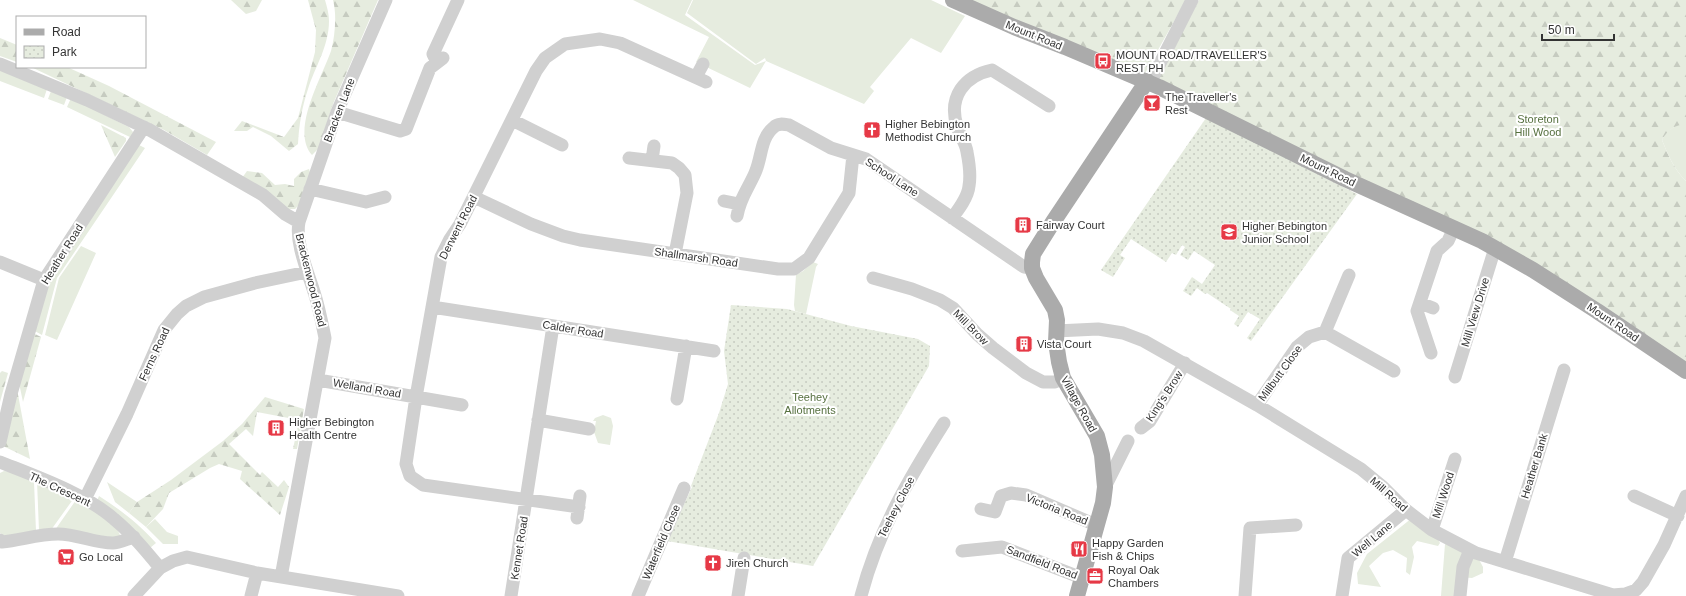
<svg xmlns="http://www.w3.org/2000/svg" width="1686" height="596" font-family="Helvetica,sans-serif">
  <style>
    .grass { fill: #e6ecdf }
    .forest { fill: url(#forest-firs) }
    .park { fill: url(#park-dots) }
    .lines { fill: none; stroke-linecap: round; stroke-linejoin: round }
    .minor { stroke: #d0d0d0; stroke-width: 13 }
    .major { stroke: #ababab; stroke-width: 16 }
    .labels { text-anchor: middle; dominant-baseline: central; stroke-width: 4; stroke-linejoin: round; paint-order: stroke }
    .street-label { font-size: 11px; fill: #333; stroke: #fff }
    .poi-label { font-size: 11px; fill: #333; stroke: #fff; text-anchor: start }
    .park-label { font-size: 11px; fill: #56703f; stroke: #fff }
  </style>
  <defs>
    <pattern id="forest-firs" width="22" height="20" patternUnits="userSpaceOnUse"><rect width="22" height="20" fill="#e6ecdf"/><path d="M5 1l3.5 6h-7zM16 11l3.5 6h-7z" fill="#c6cbc0"/></pattern>
    <pattern id="park-dots" width="8" height="8" patternUnits="userSpaceOnUse"><rect width="8" height="8" fill="#e6ecdf"/><path d="M2 2h.1M6 6h.1" fill="none" stroke="#c6cbc0" stroke-width="1.8" stroke-linecap="round"/></pattern>
  </defs>
  <rect width="100%" height="100%" fill="#fff"/>
  <!-- grass -->
  <path class="grass" d="M633,0H692L685,15L755,65L766,61L765,58L756,64L687,13L693,0H931L965,16L941,53L911,38L870,87L874,91L864,104L766,61L750,88L696,62L709,37Z
    M0,70L47,89L44,98L0,81Z
    M51,91L67,97L64,105L48,99Z
    M71,98L129,127L133,132L132,138L67,107Z
    M1679,124H1686V181C1674,169 1668,155 1662,140L1666,132Z
    M139,145L145,148L57,278L42,335L33,330L45,285Z
    M81,246L96,253L57,340L45,335L59,278Z
    M813,262L818,264L816,267L806,314L795,311L794,305L796,275L803,271Z
    M603,415L611,418L613,426L610,445L598,443L594,432L596,421H593L595,418Z
    M4,471L12,472L34,482L36,531L5,536L0,533V473Z
    M37,481L74,498L51,530L39,531Z
    M107,482L137,502L129,513L115,502Z
    M99,496C121,510 139,524 156,543L150,548L97,501Z
    M76,500C87,507 117,523 120,535L117,538L55,530Z
    M1412,518L1437,537L1440,543L1438,546L1417,541L1412,547L1414,557L1410,575L1406,572L1407,558L1393,550L1383,553L1369,566L1381,587L1358,584L1357,573L1367,554Z
    M155,519L167,532L178,536V544H163L146,527Z
    M1445,544L1476,554L1483,567V573L1472,578L1459,577L1454,596H1441Z"/>
  <!-- forest -->
  <path class="forest" d="M231,0H262L256,11L246,14Z
    M308,0H325C327,7 329,14 329,21C329,46 315,67 308,89C302,107 299,125 298,144L289,151L271,136L253,127L247,131H234L242,121L284,137L298,118L315,52L316,30Z
    M333,0H378L333,104L319,148L312,155C290,131 322,77 331,51C335,36 337,15 333,0Z
    M967,0H1186L1144,75Z
    M1199,0H1686V124C1675,125 1667,130 1662,140C1668,155 1674,169 1686,181V366L1514,252L1156,80Z
    M0,38L17,45V62L0,56Z
    M31,67H67L109,86L216,142L207,155L164,130Z
    M101,125L126,138V141L115,157Z
    M309,169L311,176L300,204L295,209H288L242,178L247,171L262,173L275,185L285,184L294,186V179L301,172Z
    M33,333L41,337L23,402L19,383Z
    M2,371L8,373L0,402V373Z
    M17,389L30,459L3,446Z
    M265,397L304,409L297,449H293L299,420L257,412L253,436L246,429L229,444L260,475L262,472L278,487L284,480L289,487L280,515L240,479L242,471L219,464L210,468L169,493L163,509L146,527L129,513L137,502L171,480L223,441L242,424Z"/>
  <!-- park -->
  <path class="park" d="M1206,118L1357,194L1251,341L1247,338L1260,319L1248,312L1238,327L1234,324L1239,316L1230,310L1231,309L1207,293L1205,294L1197,288L1191,296L1183,291L1192,277L1202,284L1215,265L1194,251L1188,260L1180,255L1185,247L1182,245L1176,255L1172,253L1166,262L1131,239L1120,255L1125,258L1113,277L1101,270Z
    M731,305L787,309L851,326L918,339L930,346L929,366L813,566L667,541L692,487L691,486L719,413L728,384L724,351Z"/>
  <g class="lines">
    <!-- minor -->
    <path class="minor" d="M437,62L433,54L458,0
      M0,64L87,100L148,129L263,195L285,214L299,222C295,243 308,272 314,292C319,307 322,323 325,338L281,577
      M696,77L703,64
      M1150,83L1192,0
      M337,112L400,131L406,129L430,68L443,58
      M512,120L562,145
      M629,158L672,163L679,168L685,175L687,193L675,254
      M652,160L654,146
      M310,189L366,202L385,197
      M474,197L531,224L563,236L580,240L778,269H794L809,258L849,193L853,155
      M724,201L739,204
      M737,216C740,198 748,189 755,173C762,158 760,138 774,127C778,123 783,124 789,125L831,148L866,159L1024,267L1032,268
      M952,218C959,209 968,197 969,186C971,175 969,162 967,152C966,143 959,135 957,126C948,97 964,76 992,70L1049,106
      M299,222L337,112L386,0
      M0,262L44,280
      M873,278L912,289L940,300L953,308L977,334L993,348L1026,373L1043,382H1055L1063,378
      M1420,303L1433,308
      M432,307L714,351
      M1056,331L1098,329L1123,333L1144,341L1257,405L1361,469L1383,487L1406,510L1432,530L1476,553L1613,595L1625,594L1636,590L1643,582L1664,545L1686,496
      M1325,332L1349,275
      M1431,353L1417,311L1437,251L1448,241L1454,228
      M1455,377L1495,248
      M318,380L462,405
      M677,399L686,346
      M1257,405L1297,347L1309,337L1325,332L1394,371
      M538,420L589,429
      M1141,428L1150,421L1185,363
      M0,442L11,394L44,280L144,127
      M0,462C35,476 86,494 114,519C132,534 146,551 160,568
      M1105,487L1128,441
      M1634,496L1678,516
      M85,499L127,414L164,330L177,314L186,306L204,297L255,283L307,272
      M579,507L423,485L410,476L406,464L416,397L441,257L450,239L460,224L536,71L545,58L565,44L600,39L620,43L706,82
      M981,509L995,512L1001,496L1011,493L1026,495L1096,525
      M577,518L580,496
      M1432,530L1455,459
      M0,540L2,542C21,540 39,534 58,534C77,534 94,543 113,543C119,543 127,539 134,537
      M962,551L1002,547L1082,578
      M1505,562L1564,370
      M134,596L160,568L173,561L187,557L257,573L398,596
      M251,596L257,573
      M511,596L553,326
      M638,596L684,488
      M738,596L744,558
      M861,596C878,531 908,480 944,423
      M1245,596L1250,528L1296,525
      M1342,596L1348,558L1406,510
      M1460,596L1463,567L1470,550"/>
    <!-- major -->
    <path class="major" d="M953,0L1014,27L1065,47L1159,87L1345,179L1482,241L1533,270L1597,311L1686,371
      M1077,596L1103,503L1105,487L1102,455L1097,436L1063,378L1059,362L1056,342L1057,320L1055,310L1036,278L1032,268V262L1033,254L1053,222L1147,81"/>
  </g>
  <!-- icons -->
  <defs>
    <g id="bus-square" transform="scale(0.9)"><rect x="-9" y="-9" width="18" height="18" rx="4" fill="#e63946" stroke="#fff"/><path d="M-5-6H5V4H4V6H2V4H-2V6H-4V4H-5ZM-3.5-4V0h7V-4ZM-3.5 1.2v1.5H-2V1.2ZM2 1.2v1.5H3.5V1.2Z" fill="#fff"/></g>
    <g id="bar-square" transform="scale(0.9)"><rect x="-9" y="-9" width="18" height="18" rx="4" fill="#e63946" stroke="#fff"/><path d="M-6-5H6L.8 .8V4.5H3.5V6h-7V4.5H-.8V.8Z" fill="#fff"/></g>
    <g id="church-square" transform="scale(0.9)"><rect x="-9" y="-9" width="18" height="18" rx="4" fill="#e63946" stroke="#fff"/><path d="M-1.2-6h2.4v3.5h3.3v2.4h-3.3V6h-2.4V-.1h-3.3v-2.4h3.3Z" fill="#fff"/></g>
    <g id="building-square" transform="scale(0.9)"><rect x="-9" y="-9" width="18" height="18" rx="4" fill="#e63946" stroke="#fff"/><path d="M-4-6H4V6H1V3H-1V6H-4ZM-2.5-4.3h1.7v1.8h-1.7ZM.8-4.3h1.7v1.8H.8ZM-2.5-1h1.7V.8h-1.7ZM.8-1h1.7V.8H.8Z" fill="#fff"/></g>
    <g id="school-square" transform="scale(0.9)"><rect x="-9" y="-9" width="18" height="18" rx="4" fill="#e63946" stroke="#fff"/><path d="M0-5L7-2L0 1L-7-2ZM-4 1L0 2.5L4 1V4Q0 6-4 4Z" fill="#fff"/></g>
    <g id="restaurant-square" transform="scale(0.9)"><rect x="-9" y="-9" width="18" height="18" rx="4" fill="#e63946" stroke="#fff"/><path d="M-5-6h1v4h1v-4h1v4h1v-4h1v5L-1.5 .5V6h-2V.5L-5-1ZM5-6V6H3V1.5H1.5Q1.5-4 5-6Z" fill="#fff"/></g>
    <g id="supermarket-square" transform="scale(0.9)"><rect x="-9" y="-9" width="18" height="18" rx="4" fill="#e63946" stroke="#fff"/><path d="M-6-5.5h2.5l.6 2H6L4.5 2H-2.5L-4.4-4H-6ZM-1.5 3.2a1.3 1.3 0 1 0 .1 0ZM3 3.2a1.3 1.3 0 1 0 .1 0Z" fill="#fff"/></g>
    <g id="office-square" transform="scale(0.9)"><rect x="-9" y="-9" width="18" height="18" rx="4" fill="#e63946" stroke="#fff"/><path d="M-6-3h4V-5.5h4V-3h4V5H-6ZM-1-4.5V-3h2v-1.5ZM-6 0V1H6V0Z" fill="#fff"/></g>
  </defs>
  <g fill-rule="evenodd">
    <use href="#bus-square" x="1103" y="61"/>
    <use href="#bar-square" x="1152" y="103"/>
    <use href="#church-square" x="872" y="130"/>
    <use href="#building-square" x="1023" y="225"/>
    <use href="#school-square" x="1229" y="232"/>
    <use href="#building-square" x="1024" y="344"/>
    <use href="#building-square" x="276" y="428"/>
    <use href="#restaurant-square" x="1079" y="549"/>
    <use href="#supermarket-square" x="66" y="557"/>
    <use href="#church-square" x="713" y="563"/>
    <use href="#office-square" x="1095" y="576"/>
  </g>
  <g class="labels">
    <!-- street labels -->
    <g class="street-label">
      <text transform="translate(1034 35) rotate(22)">Mount Road</text>
      <text transform="translate(339 110) rotate(-69)">Bracken Lane</text>
      <text transform="translate(1328 170) rotate(26)">Mount Road</text>
      <text transform="translate(892 177) rotate(33)">School Lane</text>
      <text transform="translate(458 227) rotate(-63)">Derwent Road</text>
      <text transform="translate(62 254) rotate(-58)">Heather Road</text>
      <text transform="translate(696 257) rotate(8)">Shallmarsh Road</text>
      <text transform="translate(311 280) rotate(76)">Brackenwood Road</text>
      <text transform="translate(1475 312) rotate(-73)">Mill View Drive</text>
      <text transform="translate(1613 322) rotate(34)">Mount Road</text>
      <text transform="translate(971 327) rotate(45)">Mill Brow</text>
      <text transform="translate(573 329) rotate(9)">Calder Road</text>
      <text transform="translate(154 354) rotate(-65)">Ferns Road</text>
      <text transform="translate(1280 373) rotate(-54)">Millbutt Close</text>
      <text transform="translate(367 388) rotate(10)">Welland Road</text>
      <text transform="translate(1164 396) rotate(-57)">King's Brow</text>
      <text transform="translate(1079 404) rotate(61)">Village Road</text>
      <text transform="translate(1534 466) rotate(-73)">Heather Bank</text>
      <text transform="translate(60 489) rotate(25)">The Crescent</text>
      <text transform="translate(1389 494) rotate(42)">Mill Road</text>
      <text transform="translate(1443 495) rotate(-72)">Mill Wood</text>
      <text transform="translate(896 507) rotate(-63)">Teehey Close</text>
      <text transform="translate(1057 509) rotate(22)">Victoria Road</text>
      <text transform="translate(1372 539) rotate(-40)">Well Lane</text>
      <text transform="translate(661 542) rotate(-67)">Waterfield Close</text>
      <text transform="translate(519 548) rotate(-81)">Kennet Road</text>
      <text transform="translate(1042 562) rotate(21)">Sandfield Road</text>
    </g>
    <!-- poi labels -->
    <g class="poi-label">
      <text x="1116" y="55">MOUNT ROAD/TRAVELLER'S<tspan x="1116" dy="13">REST PH</tspan></text>
      <text x="1165" y="97">The Traveller's<tspan x="1165" dy="13">Rest</tspan></text>
      <text x="885" y="124">Higher Bebington<tspan x="885" dy="13">Methodist Church</tspan></text>
      <text x="1036" y="225">Fairway Court</text>
      <text x="1242" y="226">Higher Bebington<tspan x="1242" dy="13">Junior School</tspan></text>
      <text x="1037" y="344">Vista Court</text>
      <text x="289" y="422">Higher Bebington<tspan x="289" dy="13">Health Centre</tspan></text>
      <text x="1092" y="543">Happy Garden<tspan x="1092" dy="13">Fish &amp; Chips</tspan></text>
      <text x="79" y="557">Go Local</text>
      <text x="726" y="563">Jireh Church</text>
      <text x="1108" y="570">Royal Oak<tspan x="1108" dy="13">Chambers</tspan></text>
    </g>
    <!-- park labels -->
    <g class="park-label">
      <text x="1538" y="119">Storeton<tspan x="1538" dy="13">Hill Wood</tspan></text>
      <text x="810" y="397">Teehey<tspan x="810" dy="13">Allotments</tspan></text>
    </g>
  </g>
  <!-- legend -->
  <rect x="16" y="16" width="130" height="52" fill="#ffffff" stroke="#adadad"/>
  <rect x="24" y="29" width="20" height="6" fill="#ababab" stroke="#adadad"/>
  <text x="52" y="36" font-size="12" fill="#333333">Road</text>
  <rect x="24" y="46" width="20" height="12" fill="url(#park-dots)" stroke="#adadad"/>
  <text x="52" y="56" font-size="12" fill="#333333">Park</text>
  <!-- scale -->
  <path d="M1542 34v6h72v-6" fill="none" stroke="#333333" stroke-width="2"/>
  <text x="1548" y="34" font-size="12" fill="#333333" stroke="#ffffff" stroke-width="3" paint-order="stroke">50 m</text>
</svg>
